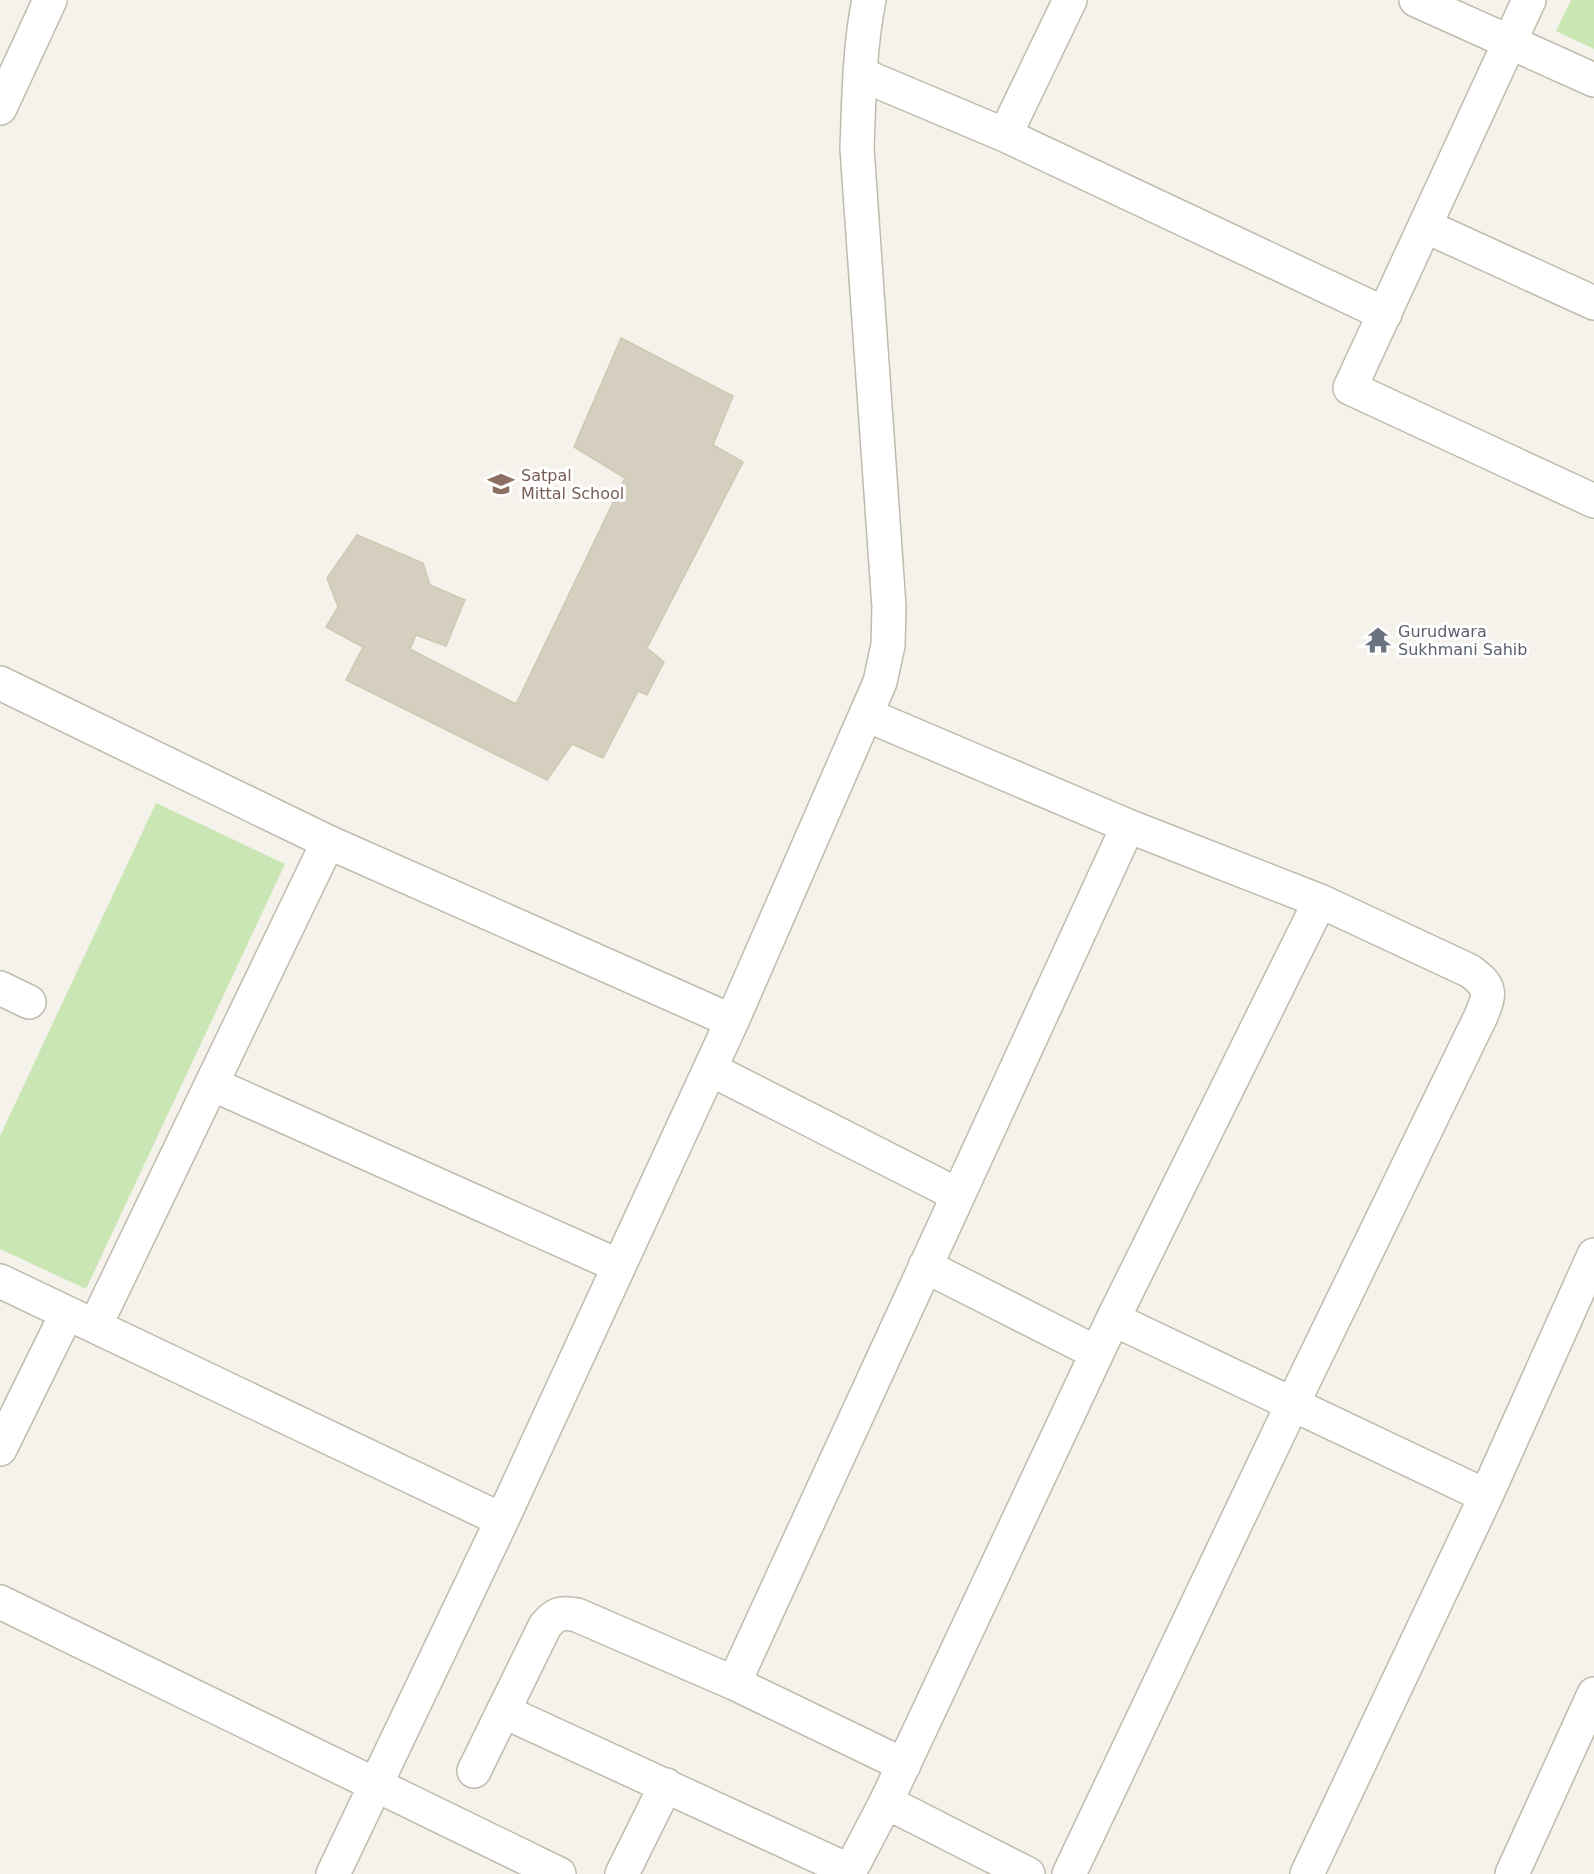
<svg xmlns="http://www.w3.org/2000/svg" width="1594" height="1874" font-family="'DejaVu Sans',sans-serif">
  <style>
    .green { fill: #cae6b5 }
    .building { fill: #d5cfbf; stroke: #cfc8b3; stroke-width: 1.5 }
    .lines { fill: none; stroke-linecap: round; stroke-linejoin: round }
    .minor-casing { stroke: #bfbbac; stroke-width: 36 }
    .minor { stroke: #fff; stroke-width: 33 }
    .labels { text-anchor: middle; dominant-baseline: central; stroke-width: 6; stroke-linejoin: round; paint-order: stroke }
    .education-label { font-size: 16px; fill: #785e54; stroke: #fff; text-anchor: start }
    .worship-label { font-size: 16px; fill: #5b616d; stroke: #fff; text-anchor: start }
  </style>
  <rect width="100%" height="100%" fill="#f4f2ea"/>
  <!-- green -->
  <path class="green" d="M1571,0H1594V49L1556,31Z
    M156,803L285,864L86,1289L0,1249V1136Z"/>
  <!-- building -->
  <path class="building" d="M621,338L733,396L713,445L743,462L647,648L664,662L647,695L638,691L603,758L572,744L547,780L346,680L363,647L326,627L338,607L327,578L357,535L423,563L430,585L465,600L446,646L416,635L410,649L516,704L625,478L574,447Z"/>
  <g class="lines">
    <!-- minor casing -->
    <g class="minor-casing">
      <path id="minor" d="M1416,0L1594,80
        M1529,0L1350,388L1594,501
        M860,74L1005,135L1385,314
        M0,108L50,0
        M1005,135L1070,0
        M1425,226L1594,303
        M0,683L328,842
        M867,715L1128,826L1320,901L1470,971C1491,987 1491,992 1481,1016L1292,1405L1069,1874
        M0,988L29,1002
        M710,1069L958,1195
        M212,1084L619,1266
        M925,1266L1097,1353
        M0,1281L502,1520
        M1113,1319L1486,1496
        M95,1326L328,842L732,1021
        M0,1449L67,1313
        M0,1602L559,1874
        M734,1683L904,1765
        M503,1711L850,1871L848,1874
        M474,1771L545,1626C556,1613 561,1612 577,1615L734,1683L1128,826
        M886,1802L1028,1874
        M850,1871L886,1802L1113,1319L1320,901
        M333,1874L502,1520L732,1021L880,682L888,645L889,607L857,148C859,99 859,49 869,0
        M622,1874L666,1785
        M1307,1874L1486,1496L1594,1255
        M1512,1874L1594,1694"/>
    </g>
    <!-- minor -->
    <use href="#minor" class="minor"/>
  </g>
  <!-- icons -->
  <defs>
    <g id="school-bare" transform="scale(2.07)"><path d="M0-5L7-2L0 1L-7-2ZM-4 1L0 2.5L4 1V4Q0 6-4 4Z" fill="#8d6e63" stroke="#fff" stroke-width="2.5" paint-order="stroke"/></g>
    <g id="temple-bare" transform="scale(2.07)"><path d="M0-6L5-2H3V0L6.5 2.5H4V6H1.5V3h-3V6H-4V2.5H-6.5L-3 0V-2H-5Z" fill="#6b7280" stroke="#fff" stroke-width="2.5" paint-order="stroke"/></g>
  </defs>
  <g fill-rule="evenodd">
    <use href="#school-bare" x="501" y="484"/>
    <use href="#temple-bare" x="1378" y="640"/>
  </g>
  <g class="labels">
    <!-- education labels -->
    <g class="education-label">
      <text x="521" y="475">Satpal<tspan x="521" dy="18">Mittal School</tspan></text>
    </g>
    <!-- worship labels -->
    <g class="worship-label">
      <text x="1398" y="631">Gurudwara<tspan x="1398" dy="18">Sukhmani Sahib</tspan></text>
    </g>
  </g>
</svg>
